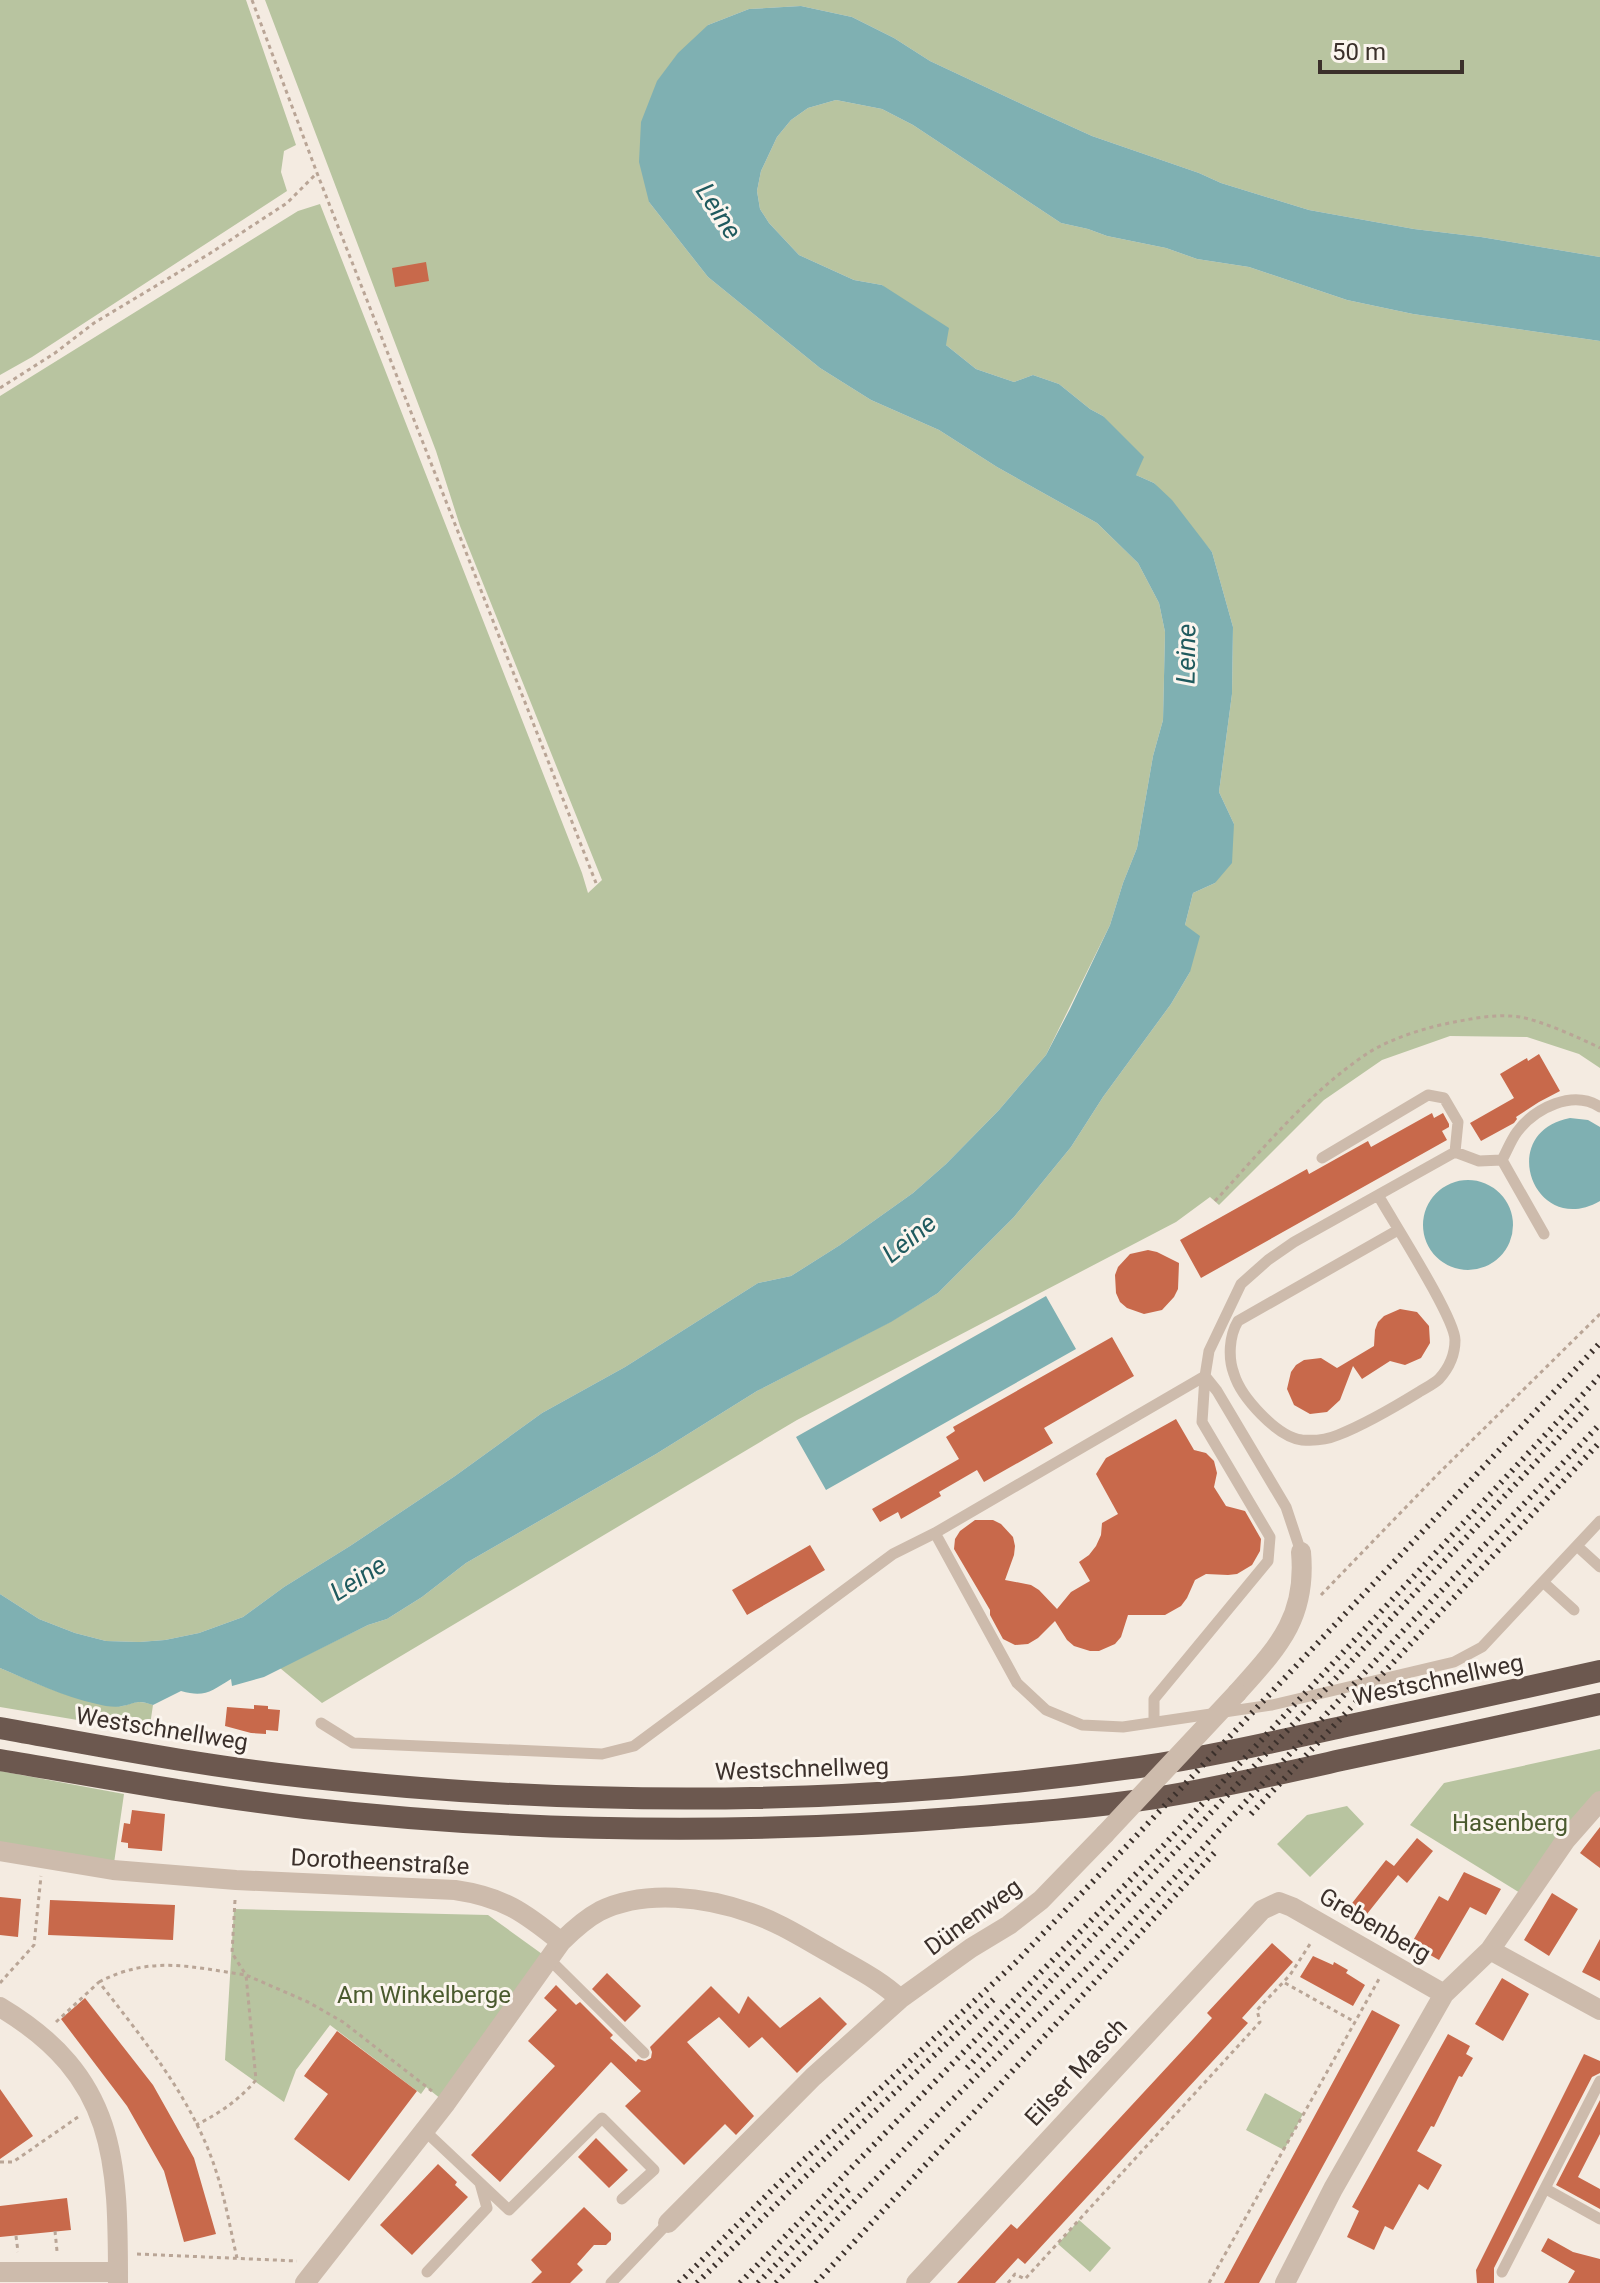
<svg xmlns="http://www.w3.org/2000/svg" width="1600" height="2283" font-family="Roboto,sans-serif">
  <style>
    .green { fill: #b8c4a0 }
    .water { fill: #7fb0b2 }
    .building { fill: #c8694b }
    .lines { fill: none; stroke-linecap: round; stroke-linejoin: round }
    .path { stroke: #b9a596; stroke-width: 3; stroke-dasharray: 4 4; stroke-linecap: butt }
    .service { stroke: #cdbbac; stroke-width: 11 }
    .minor { stroke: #cdbbac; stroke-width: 20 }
    .trunk { stroke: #6c584f; stroke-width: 22 }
    .rail { stroke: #3b302b; stroke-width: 6; stroke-dasharray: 2 6; stroke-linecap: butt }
    .minor-bridge { stroke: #cdbbac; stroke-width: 20 }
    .labels { text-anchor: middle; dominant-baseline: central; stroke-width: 6; stroke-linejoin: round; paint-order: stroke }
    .street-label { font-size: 24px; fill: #3b302b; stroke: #fbf5ee }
    .park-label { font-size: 24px; fill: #4a5a2e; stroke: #fbf5ee }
    .water-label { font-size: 26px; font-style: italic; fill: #1f5a5e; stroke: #fbf5ee }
  </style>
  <rect width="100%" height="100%" fill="#f4ebe1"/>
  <!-- green -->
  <path class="green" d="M0,0H246L296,145L284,151L281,172L287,191L32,357L0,375Z
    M265,0H1600V257L1481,237L1414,229L1309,210L1221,183L1199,173L1092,136L1026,106L930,61L894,38L852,17L801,6L749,9L708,25L649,202L708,277L820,368L871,400L939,430L997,467L1097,523L1138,563L1159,603L1165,632L1163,720L1153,756L1137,848L1123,883L1110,925L1046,1055L999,1110L946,1164L913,1193L840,1245L791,1276L758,1283L625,1367L542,1413L455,1476L350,1546L284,1587L243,1617L199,1633L165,1640L139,1642L106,1641L75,1633L39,1619L0,1594V396L298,211L320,204L582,873L588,893L602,880L460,526L436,451Z
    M836,100L882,109L913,125L1061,223L1088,229L1107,236L1166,248L1197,259L1249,267L1347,300L1413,314L1600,341V1068L1579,1054L1527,1037L1450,1036L1382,1060L1324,1100L1219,1205L1210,1197L1176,1222L797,1420L322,1703L280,1668L368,1625L387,1619L422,1597L466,1563L656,1454L757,1391L890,1322L938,1293L1014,1217L1071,1147L1103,1097L1171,1004L1190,972L1185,925L1193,893L1215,883L1234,824L1219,792L1232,694L1233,627L1212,552L1154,483L1136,475L1103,416L1090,409L1059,384L1033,375L1014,382L976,369L946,345L882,285L854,280L799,255L769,223L760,209L757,191L761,171L777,137L791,120L808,108Z
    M0,1668C38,1684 75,1701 116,1706C131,1708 131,1697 153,1705L149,1732L0,1707Z
    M1600,1749V1801L1525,1896L1410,1825L1444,1783Z
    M0,1771L124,1794L113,1870L0,1851Z
    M1347,1806L1364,1824L1310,1877L1277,1844L1307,1815Z
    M234,1909L488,1915L549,1959L446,2103L426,2087L421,2094L330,2025L296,2070L284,2102L225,2060Z
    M1265,2093L1303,2114L1284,2150L1246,2130Z
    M1079,2220L1111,2248L1090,2272L1058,2244Z"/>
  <!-- water -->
  <path class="water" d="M801,6L852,17L894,38L930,61L1026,106L1092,136L1199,173L1221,183L1309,210L1414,229L1481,237L1600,257V341L1413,314L1347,300L1249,267L1197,259L1166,248L1107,236L1088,229L1061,223L913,125L882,109L836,100L808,108L791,120L777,137L761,171L757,191L760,209L769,223L799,255L854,280L882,285L949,328L946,345L976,369L1014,382L1033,375L1059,384L1090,409L1103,416L1144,457L1136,475L1154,483L1172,500L1212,552L1233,627L1232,694L1219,792L1234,824L1232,863L1215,883L1193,893L1185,925L1200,936L1190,972L1171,1004L1103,1097L1071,1147L1014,1217L938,1293L891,1322L757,1391L656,1454L466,1563L422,1597L387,1619L368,1625L264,1677L232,1686L231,1679C211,1691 205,1698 181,1691L153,1705C137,1699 137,1703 122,1706C116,1708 104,1706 97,1704C64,1697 31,1681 0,1668V1594L39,1619L75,1633L106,1641L139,1642L165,1640L199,1633L243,1617L284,1587L350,1546L455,1476L542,1413L625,1367L758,1283L791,1276L840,1245L913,1193L946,1164L999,1110L1046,1055L1070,1009L1110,925L1123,883L1137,848L1153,756L1163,720L1165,632L1159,603L1138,563L1097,523L997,467L939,430L871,400L820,368L708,277L649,202L639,162L641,122L657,81L678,53L708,25L749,9Z
    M1570,1118L1588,1120L1600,1127V1201C1534,1239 1495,1132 1570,1118Z
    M1423 1225a45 45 0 1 1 90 0a45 45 0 1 1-90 0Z
    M1046,1296L1076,1349L826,1490L796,1437Z"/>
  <!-- building -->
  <path class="building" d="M426,262L429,281L395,287L392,268Z
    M1539,1054L1560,1091L1539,1102L1516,1117L1517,1119L1514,1123L1481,1141L1470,1123L1514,1098L1500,1074L1527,1058L1528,1061Z
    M1432,1113L1434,1118L1443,1113L1449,1124V1127L1442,1131L1447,1140L1201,1278L1180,1240L1307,1169L1309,1174L1368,1141L1371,1147Z
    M1148,1250L1157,1252L1179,1263L1178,1289L1174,1297L1162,1310L1144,1314L1127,1308L1120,1302L1116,1293L1115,1275L1118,1267L1130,1254Z
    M1400,1309L1417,1312L1429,1326L1430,1343L1421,1358L1405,1365L1390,1361L1362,1379L1353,1366L1340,1400L1327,1412L1310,1414L1294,1405L1287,1389L1291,1372L1296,1365L1304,1360L1321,1358L1337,1368L1374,1346L1375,1330L1378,1322L1384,1316Z
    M1112,1337L1134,1376L1044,1428L1053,1443L984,1482L977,1470L939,1492L941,1496L901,1519L898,1512L880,1522L872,1509L959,1459L946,1437L955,1431L953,1427Z
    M1176,1419L1194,1450L1206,1453L1214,1461L1217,1473L1214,1487L1226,1506L1245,1511L1261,1539L1260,1551L1252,1565L1237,1574L1228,1575L1206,1574L1195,1580L1187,1598L1181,1606L1165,1615H1128L1121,1637L1115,1644L1099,1651H1090L1074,1646L1067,1640L1055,1621L1038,1638L1028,1644L1015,1645L1003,1639L990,1615V1610L954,1549L955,1539L960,1531L975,1520H993L1001,1524L1013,1537L1015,1546L1014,1555L1005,1580L1031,1585L1039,1590L1057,1609L1071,1592L1090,1581L1079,1562L1089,1555L1096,1546L1101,1535L1102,1523L1118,1514L1096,1474L1106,1458Z
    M810,1545L825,1570L747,1615L732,1590Z
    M254,1705L268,1706V1709L280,1710L278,1731L266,1730V1734L251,1733L225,1726L227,1707L254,1709Z
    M132,1810L165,1814L162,1851L128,1848V1843L121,1842L124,1823L130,1824Z
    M1600,1827V1868L1580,1853Z
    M1417,1838L1433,1851L1407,1883L1398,1875L1363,1919L1349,1907L1386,1860L1394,1866Z
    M1464,1872L1501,1889L1486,1915L1470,1907L1439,1960L1411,1944L1439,1896L1448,1901Z
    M1552,1893L1578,1909L1549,1956L1524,1940Z
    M0,1897L21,1899L18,1937L0,1935Z
    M50,1900L175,1905L173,1940L48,1935Z
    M1600,1939V1981L1582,1972Z
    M1272,1943L1293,1962L1242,2018L1248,2023L1025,2264L1018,2258L995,2283H957L1011,2224L1017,2229L1030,2215L1194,2038L1212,2018L1207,2013Z
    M1313,1956L1333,1965L1334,1962L1348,1970L1346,1973L1365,1985L1353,2006L1300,1977Z
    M607,1973L641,2006L625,2022L592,1989Z
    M1502,1978L1529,1994L1503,2041L1475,2024Z
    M556,1985L576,2005L580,2002L613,2035L610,2038L636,2062L638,2059L645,2061L651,2058L652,2052L650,2047L711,1986L739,2014L748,1996L780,2028L820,1997L847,2024L797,2073L762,2037L749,2048L719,2017L687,2042L754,2116L736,2135L725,2124L684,2165L625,2106L641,2091L611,2062L500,2182L471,2155L555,2066L528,2041L557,2010L544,1998Z
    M85,1998L153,2085L194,2158L216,2234L184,2242L164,2171L127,2106L61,2019Z
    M1372,2010L1400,2025L1259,2283H1224Z
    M337,2031L417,2091L349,2181L294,2139L328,2094L304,2076Z
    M1448,2034L1470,2046L1466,2054L1473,2058L1462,2077L1459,2076L1434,2127L1431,2126L1417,2151L1442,2165L1428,2190L1419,2184L1393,2230L1385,2226L1374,2250L1347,2237L1359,2211L1352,2207Z
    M1584,2054L1600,2061V2073L1592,2077L1540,2177L1494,2268V2283H1477L1476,2270Z
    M0,2089L33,2136L0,2159Z
    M1600,2100V2134L1578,2177L1600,2189V2209L1556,2185Z
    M596,2138L628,2170L609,2188L578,2157Z
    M438,2164L457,2182L455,2185L468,2197L412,2255L380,2225Z
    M67,2198L71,2230L0,2237V2206Z
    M584,2207L611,2233V2240L606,2245H594L577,2264L583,2270L570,2283H531L542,2272L531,2260Z
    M1548,2238L1573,2252L1600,2259V2283H1568L1575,2271L1541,2251Z"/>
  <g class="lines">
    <!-- path -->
    <path class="path" d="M252,0L317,173L596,883
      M0,388L55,353L94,323L209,254L287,203L317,173
      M1215,1201C1262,1150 1309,1092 1368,1053C1393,1037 1431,1026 1460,1021C1480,1017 1500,1014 1520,1017C1542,1021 1580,1038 1600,1048
      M1321,1595L1437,1475L1600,1314
      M235,1900L232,1953L246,1975L308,2002L343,2022L432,2091
      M99,1982C151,1955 191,1967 246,1975L256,2080C239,2100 220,2113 196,2125
      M0,1983L34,1945L41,1876
      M1285,1983L1355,2022
      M56,2022L99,1982C143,2039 192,2098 215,2168C225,2197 230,2228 237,2258
      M0,2162H13L78,2117
      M55,2231L57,2251
      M16,2236L18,2252
      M137,2254L297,2261
      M1008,2283L1015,2274L1025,2279L1260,2022L1257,2010L1290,1975L1312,1941
      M1209,2283L1379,1979"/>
    <!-- service -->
    <path class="service" d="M1322,1158L1428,1095L1444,1098L1458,1122L1455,1152
      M1502,1160L1544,1234
      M1378,1195C1392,1220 1455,1318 1455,1340C1455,1355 1449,1368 1439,1379C1434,1384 1425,1388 1419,1392C1393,1408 1366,1424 1338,1435C1326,1440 1314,1441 1302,1440C1277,1437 1241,1397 1234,1374C1228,1358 1229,1336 1238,1321L1398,1230
      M935,1533L1017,1683L1046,1710L1082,1725L1123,1727L1272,1705L1454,1662L1482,1647L1600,1521
      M1577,1546L1600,1567
      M1301,1552L1286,1507L1217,1391L1205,1376L1209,1351L1241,1284L1268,1260L1294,1242L1455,1152L1479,1161L1502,1160C1507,1151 1511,1140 1517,1132C1535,1108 1573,1089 1600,1107
      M1543,1582L1574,1610
      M1154,1722V1699L1268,1561L1270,1537L1202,1422L1205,1376
      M321,1723L353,1743L602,1754L634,1746L893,1554L935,1533L1205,1376
      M549,1959L644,2053
      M425,2131L509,2210L602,2118L654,2170L622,2199
      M1546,2189L1600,2219
      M427,2272L487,2208L480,2183
      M1502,2272L1600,2081
      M611,2283L668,2223"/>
    <!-- minor -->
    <path class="minor" d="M1237,1693C1278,1647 1307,1618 1301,1552
      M0,1851L113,1870L236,1880L455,1890C503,1897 524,1912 561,1942C573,1930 585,1919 600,1911C645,1889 706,1897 751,1913C778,1922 803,1938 828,1952C853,1967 879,1979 900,1999
      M1490,1950L1600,2010
      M0,2007C117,2077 118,2160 118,2283
      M668,2223L813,2077L900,1999L971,1948L1009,1925L1041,1900L1105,1834
      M0,2272H118
      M305,2283L446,2103L561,1942
      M916,2283L1262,1910L1279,1902L1292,1907L1444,1994
      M1285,2283L1333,2189L1444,1994L1490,1950L1565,1841L1600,1801"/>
    <!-- trunk -->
    <path class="trunk" d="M0,1728C101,1746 202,1766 305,1777C581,1808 863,1806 1139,1767C1208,1757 1278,1741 1346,1726C1431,1708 1515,1690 1600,1671
      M0,1760C101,1777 202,1796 305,1808C520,1832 737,1835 953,1818C1020,1813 1089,1808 1155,1798C1219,1788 1283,1773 1346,1759C1431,1741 1515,1723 1600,1704"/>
    <!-- rail -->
    <path class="rail" d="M1251,1814L1600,1442
      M967,2068L1182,1844L1591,1403
      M679,2283L779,2183L1015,1963L1122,1851L1600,1343
      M697,2283L789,2192L995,1998
      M740,2283L1163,1846L1600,1376
      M758,2283L850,2188
      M776,2283L944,2108L1091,1964L1203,1848L1401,1633L1600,1424
      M816,2283L1218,1849"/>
    <!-- minor-bridge -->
    <path class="minor-bridge" d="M1105,1834L1237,1693"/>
  </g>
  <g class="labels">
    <!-- street labels -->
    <g class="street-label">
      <text transform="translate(1438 1680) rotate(-12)">Westschnellweg</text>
      <text transform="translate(162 1729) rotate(9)">Westschnellweg</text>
      <text transform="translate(802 1769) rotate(-2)">Westschnellweg</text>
      <text transform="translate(380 1862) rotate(3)">Dorotheenstraße</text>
      <text transform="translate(973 1917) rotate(-36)">Dünenweg</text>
      <text transform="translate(1375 1925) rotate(30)">Grebenberg</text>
      <text transform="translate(1076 2072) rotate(-47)">Eilser Masch</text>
    </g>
    <!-- park labels -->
    <g class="park-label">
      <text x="1510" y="1823">Hasenberg</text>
      <text x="424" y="1995">Am Winkelberge</text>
    </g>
    <!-- water labels -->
    <g class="water-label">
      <text transform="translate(719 211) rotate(57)">Leine</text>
      <text transform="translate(1186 654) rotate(-89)">Leine</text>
      <text transform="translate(909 1238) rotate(-39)">Leine</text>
      <text transform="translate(358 1578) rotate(-32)">Leine</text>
    </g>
  </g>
  <!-- scale -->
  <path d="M1320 60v12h142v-12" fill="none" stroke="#3b302b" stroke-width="4"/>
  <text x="1332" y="60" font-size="24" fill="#3b302b" stroke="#fbf5ee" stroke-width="6" paint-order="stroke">50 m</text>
</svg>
